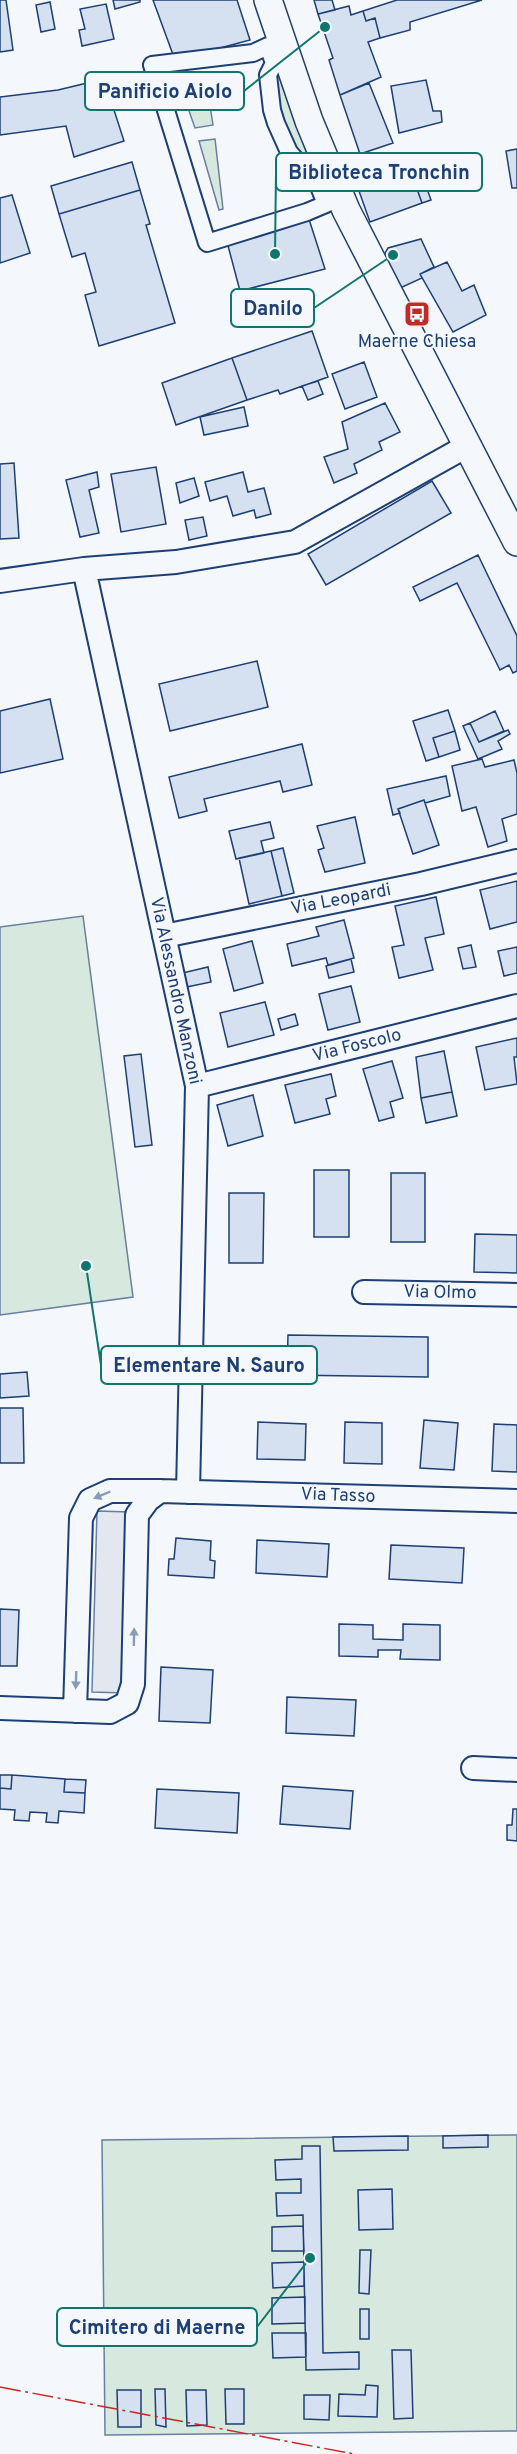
<svg xmlns="http://www.w3.org/2000/svg" width="517" height="2454" font-family="Overpass,sans-serif">
  <style>
    .green { fill: #d7e8df; stroke: #687fa3; stroke-width: 1.5 }
    .parking { fill: #e3e8f0; stroke: #687fa3; stroke-width: 1.5 }
    .building { fill: #d5e0f0; stroke: #1d3f73; stroke-width: 1.5 }
    .lines { fill: none; stroke-linecap: round; stroke-linejoin: round }
    .pedestrian-casing { stroke: #1d3f73; stroke-width: 20 }
    .minor-casing { stroke: #1d3f73; stroke-width: 26 }
    .tertiary-casing { stroke: #1d3f73; stroke-width: 30 }
    .pedestrian { stroke: #f4f7fb; stroke-width: 16 }
    .minor { stroke: #f4f7fb; stroke-width: 22 }
    .tertiary { stroke: #f4f7fb; stroke-width: 27 }
    .power { stroke: #c62828; stroke-width: 1.5; stroke-dasharray: 21 4.5 3 4.5; stroke-linecap: butt }
    .oneway { fill: #889bb7 }
    .labels { text-anchor: middle; dominant-baseline: central; stroke-width: 4.5; stroke-linejoin: round; paint-order: stroke }
    .poi-label { font-size: 18px; fill: #1d3f73; stroke: #f4f7fb }
    .street-label { font-size: 18px; fill: #1d3f73; stroke: #f4f7fb }
    .leader { fill: none; stroke: #0f766e; stroke-width: 2 }
    .callout-dot { fill: #0f766e; stroke: #f4f7fb; stroke-width: 2 }
    .callout { fill: #f4f7fb; stroke: #0f766e; stroke-width: 2 }
    .callout-label { font-size: 20px; text-anchor: middle; font-weight: bold; fill: #1d3f73 }
  </style>
  <rect width="100%" height="100%" fill="#f4f7fb"/>
  <!-- green -->
  <path class="green" d="M274,63L316,179L281,137Z
    M206,81L213,125L195,128L188,108L174,110L167,86Z
    M215,139L223,209L219,210L199,141Z
    M83,916L133,1297L0,1315V927Z
    M517,2135V2431L105,2435L102,2140Z"/>
  <!-- parking -->
  <path class="parking" d="M97,1511L129,1512L125,1693L92,1692Z"/>
  <!-- building -->
  <path class="building" d="M0,0H6L13,50L0,52Z
    M113,0H140V2L115,9Z
    M153,0H237L250,40L175,60Z
    M314,0H332L335,10L318,14Z
    M397,0H482L410,22V30L380,38L375,18L366,21L363,11Z
    M50,2L55,29L41,32L36,5Z
    M106,4L114,39L82,46L79,30L85,29L80,9Z
    M349,6L351,15L363,11L366,21L375,18L380,38L368,42L381,77L340,95L329,60L333,58L318,14Z
    M104,79L124,141L74,157L66,126L0,135V97L58,90Z
    M426,80L433,111H441L442,122L399,133L391,86Z
    M369,83L393,143L360,154L340,95Z
    M517,149V188H512L506,151Z
    M132,162L140,190L59,214L51,186Z
    M421,172L431,200L422,203L412,175Z
    M412,175L422,203L370,222L359,191Z
    M140,190L150,224L146,225L175,323L99,346L85,295L96,292L85,253L72,257L59,214Z
    M12,195L30,253L0,263V198Z
    M307,213L325,269L240,291L226,238Z
    M421,239L434,267L420,274L422,278L398,289L383,257L388,248Z
    M447,262L462,291L474,285L486,315L453,332L420,274Z
    M312,331L328,377L280,394L278,390L247,400L232,358Z
    M232,358L247,400L176,425L162,383Z
    M364,362L377,397L345,409L332,374Z
    M318,381L323,394L308,400L302,386Z
    M385,403L400,432L379,442L382,450L354,464L357,473L334,483L324,457L348,449L342,422Z
    M244,407L248,426L204,435L200,417Z
    M14,463L19,538L0,539V464Z
    M156,467L166,524L121,532L111,474Z
    M97,472L99,487L89,490L99,533L80,537L66,480Z
    M243,472L248,492L264,488L271,514L256,518L254,510L233,516L227,496L210,501L205,482Z
    M194,478L199,496L180,503L176,483Z
    M432,481L451,513L326,585L308,554Z
    M203,517L207,536L189,540L185,520Z
    M478,555L517,636V671L513,673L509,665L500,670L457,583L420,601L413,587Z
    M257,661L268,707L170,731L159,684Z
    M50,699L63,759L0,773V711Z
    M448,710L455,731L433,738L439,757L426,761L413,721Z
    M495,711L504,731L479,742L470,723Z
    M470,723L479,742L508,730L510,734L498,741L502,749L478,759L463,726Z
    M455,731L460,750L439,757L433,738Z
    M302,744L312,785L283,792L280,781L204,799L207,811L179,818L169,777Z
    M482,759L485,767L514,760L517,773V814L502,819L507,841L488,847L476,807L462,811L452,766Z
    M446,776L450,796L425,803L424,800L398,809L400,813L393,815L387,789Z
    M424,800L439,845L413,854L398,809Z
    M355,817L365,863L325,872L318,850L324,848L317,826Z
    M270,822L274,838L261,841L264,853L236,859L229,831Z
    M283,848L294,893L282,896L271,851Z
    M271,851L282,896L249,904L239,858Z
    M517,881V922L490,929L480,890Z
    M436,897L444,934L425,938L433,970L399,978L392,947L404,945L395,906Z
    M344,920L354,958L328,965L326,958L292,966L287,944L319,936L316,927Z
    M252,941L263,983L234,991L223,949Z
    M471,945L476,967L463,969L458,948Z
    M517,947V973L504,976L498,951Z
    M351,959L354,972L329,978L326,966Z
    M208,967L211,982L177,989L174,975Z
    M351,986L360,1022L328,1030L319,994Z
    M265,1002L274,1035L228,1047L220,1013Z
    M295,1014L298,1025L281,1030L278,1019Z
    M517,1038V1057H514L517,1084L485,1090L476,1047Z
    M444,1051L452,1092L421,1098L416,1057Z
    M141,1054L152,1145L135,1147L124,1056Z
    M392,1061L403,1098L390,1102L394,1117L379,1121L363,1069Z
    M331,1074L336,1096L326,1099L330,1114L295,1123L285,1085Z
    M452,1092L457,1116L426,1123L421,1098Z
    M253,1095L263,1136L228,1146L217,1105Z
    M314,1170H349V1237H314Z
    M391,1173H425V1242H391Z
    M229,1193H264L263,1263H229Z
    M475,1234L517,1235V1273L474,1272Z
    M288,1335L428,1337V1377L287,1375Z
    M27,1372L29,1396L0,1398V1374Z
    M0,1408H23L24,1463H0Z
    M424,1420L458,1423L454,1470L420,1468Z
    M258,1422L306,1424L305,1460L257,1459Z
    M345,1422L382,1423V1464L344,1463Z
    M494,1424L517,1425V1472L492,1471Z
    M176,1538L211,1541L210,1560L215,1561L214,1578L168,1575L169,1559H174Z
    M257,1540L329,1544L327,1577L256,1573Z
    M391,1545L464,1548L462,1583L389,1579Z
    M0,1609L19,1610L17,1666H0Z
    M339,1624L373,1625V1639L403,1640V1624L440,1625V1660L400,1659L401,1650H378V1657L339,1656Z
    M161,1667L213,1670L210,1723L159,1721Z
    M287,1697L356,1700L354,1736L286,1733Z
    M0,1775H12L11,1789L0,1788Z
    M12,1775L65,1779L64,1792L85,1793L84,1813L59,1811L58,1823L46,1822L47,1813L30,1812L29,1821L14,1820L15,1810L0,1809V1788L11,1789Z
    M65,1779L86,1780L85,1793L64,1792Z
    M283,1786L353,1791L350,1829L280,1824Z
    M157,1789L239,1793L237,1833L155,1828Z
    M513,1809H517V1841L507,1840V1825H512Z
    M488,2135V2147L443,2148V2136Z
    M408,2136V2150L334,2151L333,2137Z
    M302,2146H320L323,2353L359,2352V2369L306,2370L303,2215L277,2216L276,2193H301V2179L276,2180L275,2160L302,2159Z
    M392,2189L393,2229L359,2230L358,2190Z
    M303,2226L304,2251H272V2227Z
    M360,2250H371L369,2294L359,2293Z
    M304,2262V2286L273,2288L272,2263Z
    M305,2297V2323L272,2324V2298Z
    M360,2309H369V2339H360Z
    M272,2333H306V2357L273,2358Z
    M392,2350H411L413,2418L394,2419Z
    M366,2385L378,2386L377,2417L338,2416L339,2394L365,2395Z
    M155,2389H165L166,2427L156,2425Z
    M225,2389H244V2424H226Z
    M117,2390H141V2427H118Z
    M186,2390H206L207,2425L187,2426Z
    M304,2395H330L329,2420L304,2419Z"/>
  <g class="lines">
    <!-- pedestrian casing -->
    <g class="pedestrian-casing">
      <path id="pedestrian" d="M268,46L274,63L268,75L272,110L276,123L289,152L303,168L316,179L326,204L307,212L207,243L152,65L253,53Z"/>
    </g>
    <!-- minor casing -->
    <g class="minor-casing">
      <path id="minor" d="M84,569L197,1086L188,1492
        M0,581L84,569L176,562L295,542L467,446
        M164,936L421,884L517,861
        M197,1086L517,1006
        M364,1292L517,1295
        M0,1708L110,1712L127,1703L133,1684L137,1515L148,1500L160,1491
        M75,1711L81,1518L90,1500L110,1491H160L517,1501
        M473,1768L517,1770"/>
    </g>
    <!-- tertiary casing -->
    <g class="tertiary-casing">
      <path id="tertiary" d="M268,0L309,121L346,210L517,542"/>
    </g>
    <!-- pedestrian -->
    <use href="#pedestrian" class="pedestrian"/>
    <!-- minor -->
    <use href="#minor" class="minor"/>
    <!-- tertiary -->
    <use href="#tertiary" class="tertiary"/>
    <!-- power -->
    <path class="power" d="M0,2387L354,2454"/>
  </g>
  <!-- one-way arrows -->
  <defs><path id="oneway-solid" d="M-6-.8H1V-3.2L6.5 0L1 3.2V.8H-6Z" transform="scale(1.5)"/></defs>
  <g class="oneway">
    <use href="#oneway-solid" transform="translate(102 1495) rotate(157)"/>
    <use href="#oneway-solid" transform="translate(134 1637) rotate(-89)"/>
    <use href="#oneway-solid" transform="translate(76 1680) rotate(92)"/>
  </g>
  <!-- icons -->
  <defs>
    <g id="bus-square" transform="scale(1.35)"><rect x="-9" y="-9" width="18" height="18" rx="4" fill="#c62828" stroke="#f4f7fb"/><path d="M-5-6H5V4H4V6H2V4H-2V6H-4V4H-5ZM-3.5-4V0h7V-4ZM-3.5 1.2v1.5H-2V1.2ZM2 1.2v1.5H3.5V1.2Z" fill="#fff"/></g>
  </defs>
  <g fill-rule="evenodd">
    <use href="#bus-square" x="417" y="314"/>
  </g>
  <g class="labels">
    <!-- poi labels -->
    <g class="poi-label">
      <text x="417" y="342">Maerne Chiesa</text>
    </g>
    <!-- street labels -->
    <g class="street-label">
      <text transform="translate(341 900) rotate(-11)">Via Leopardi</text>
      <text transform="translate(175 991) rotate(78)">Via Alessandro Manzoni</text>
      <text transform="translate(357 1046) rotate(-14)">Via Foscolo</text>
      <text transform="translate(440 1293) rotate(1)">Via Olmo</text>
      <text transform="translate(338 1496) rotate(2)">Via Tasso</text>
    </g>
  </g>
  <!-- callouts -->
  <path class="leader" d="M325 27L244 91M275 254L276 172M393 255L314 308M86 1266L101 1365M310 2258L257 2327"/>
  <g class="callout-dot">
    <circle cx="325" cy="27" r="6"/>
    <circle cx="275" cy="254" r="6"/>
    <circle cx="393" cy="255" r="6"/>
    <circle cx="86" cy="1266" r="6"/>
    <circle cx="310" cy="2258" r="6"/>
  </g>
  <g class="callout">
    <rect x="85" y="72" width="159" height="38" rx="6"/>
    <rect x="276" y="153" width="206" height="38" rx="6"/>
    <rect x="231" y="289" width="83" height="38" rx="6"/>
    <rect x="101" y="1346" width="216" height="38" rx="6"/>
    <rect x="57" y="2308" width="200" height="38" rx="6"/>
  </g>
  <g class="callout-label">
    <text x="165" y="98">Panificio Aiolo</text>
    <text x="379" y="179">Biblioteca Tronchin</text>
    <text x="273" y="315">Danilo</text>
    <text x="209" y="1372">Elementare N. Sauro</text>
    <text x="157" y="2334">Cimitero di Maerne</text>
  </g>
</svg>
